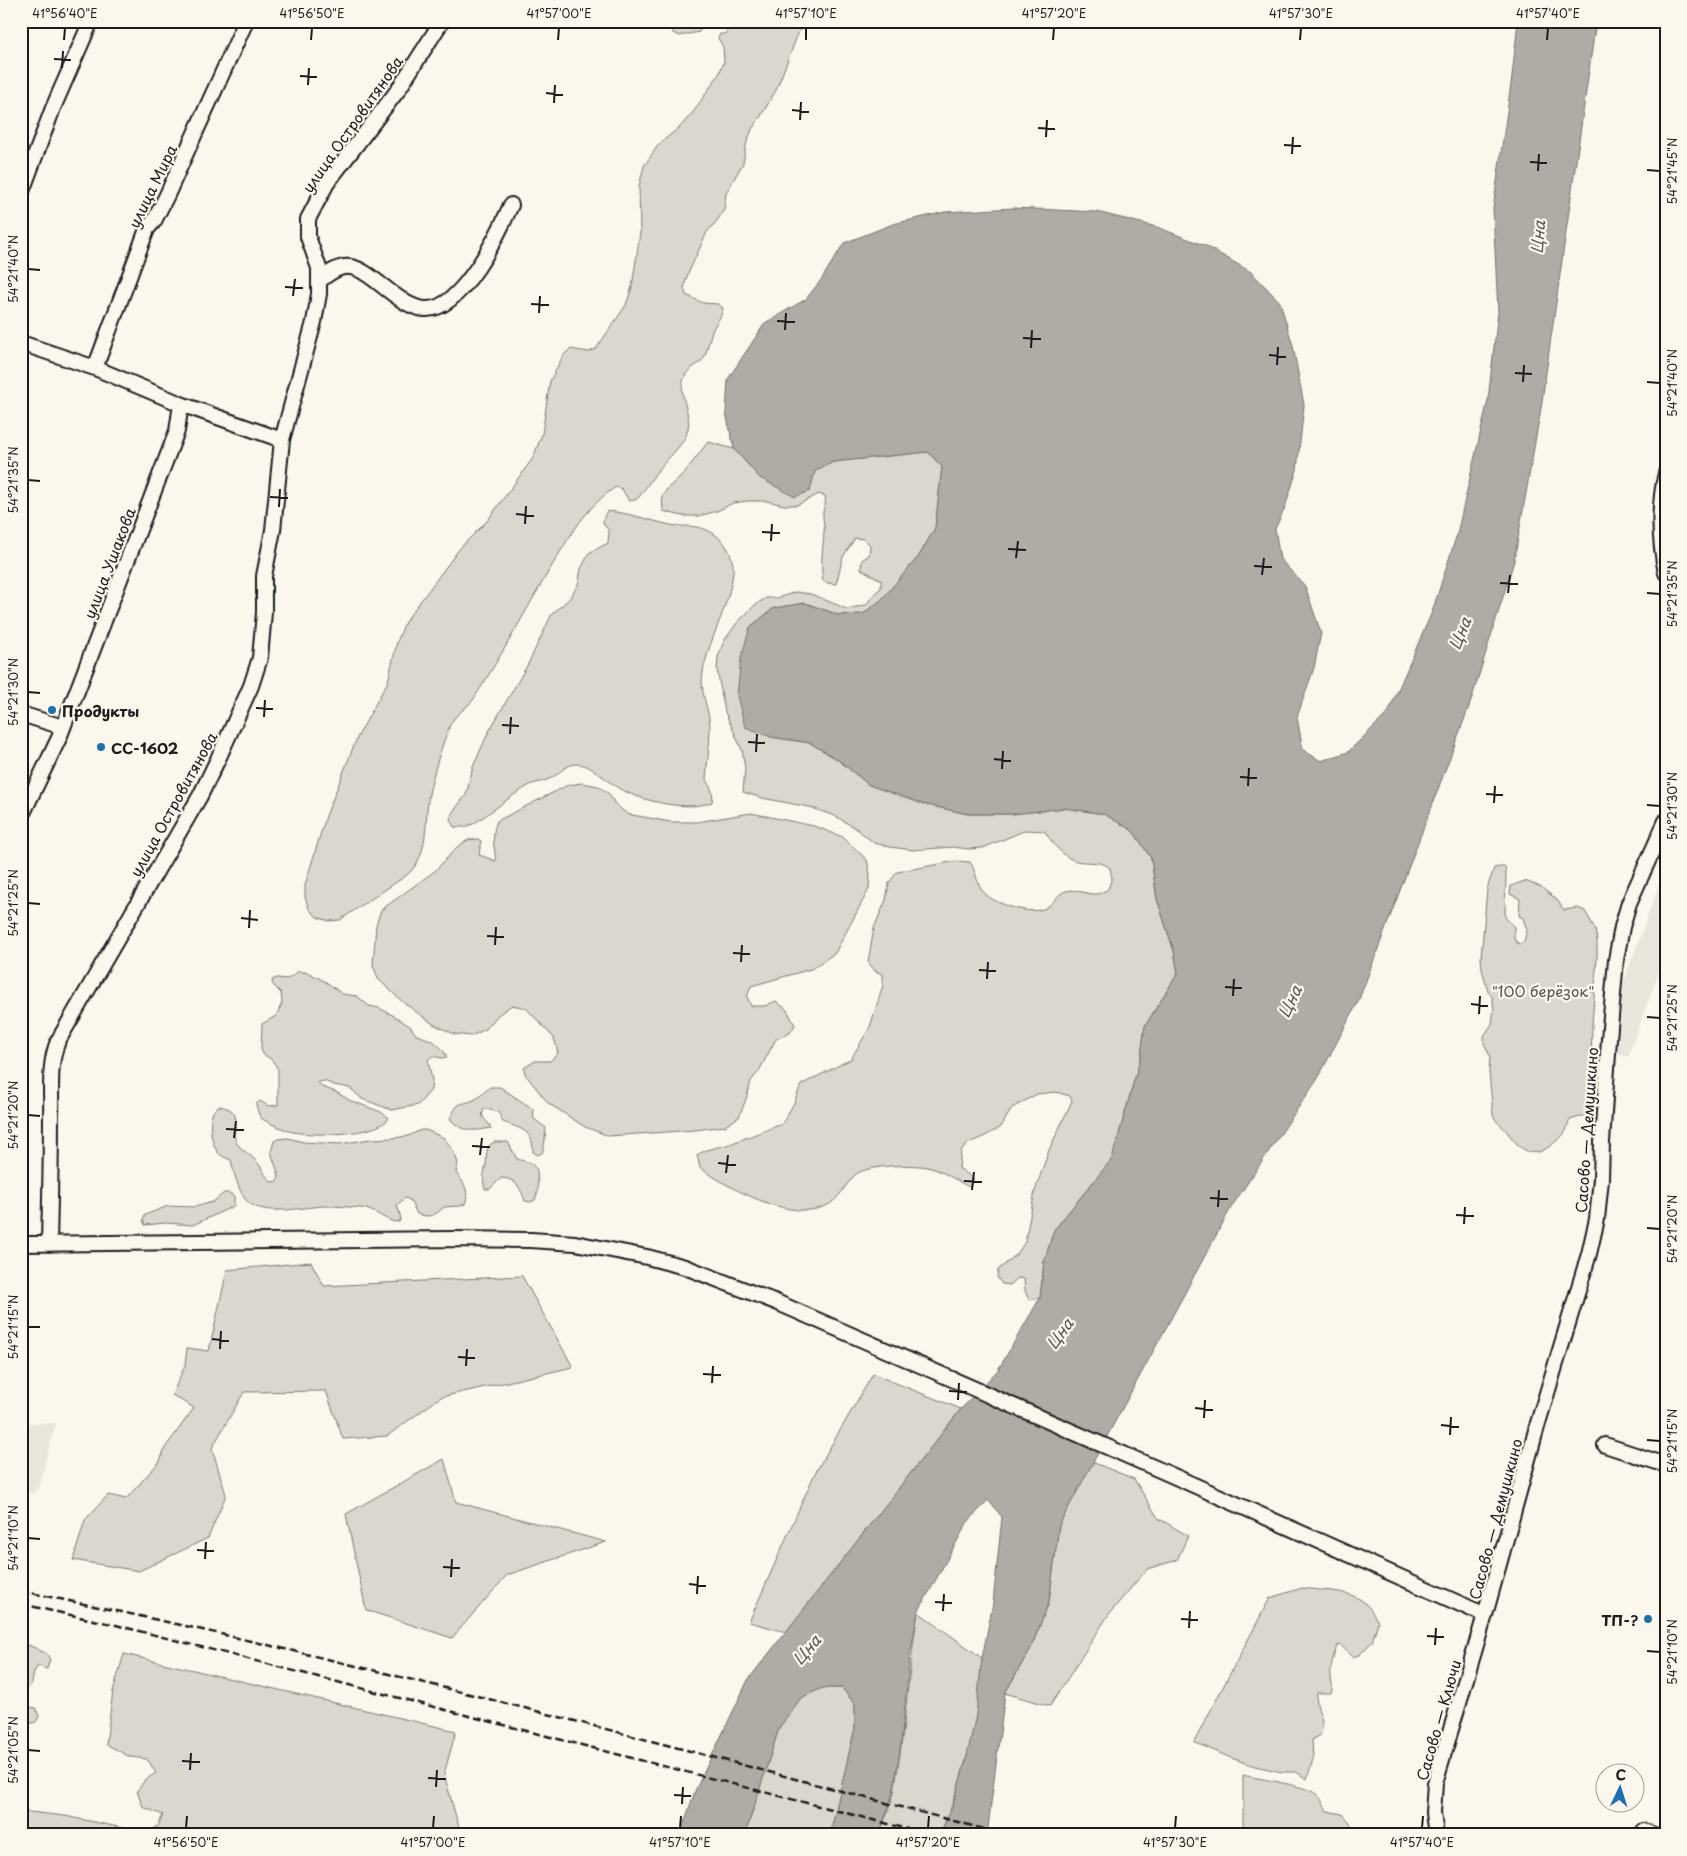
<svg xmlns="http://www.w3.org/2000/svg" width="1687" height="1856" font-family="'Playpen Sans',sans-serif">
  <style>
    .built { fill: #eae6dc }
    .green { fill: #dad7ce; stroke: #7b7a75 }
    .water { fill: #afaca5; stroke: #74726e }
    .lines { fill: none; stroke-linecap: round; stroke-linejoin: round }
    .minor-casing { stroke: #1c1c1c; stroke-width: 18 }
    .minor { stroke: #fbf7ec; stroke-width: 14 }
    .rail { stroke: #1c1c1c; stroke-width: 2.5; stroke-dasharray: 8 4; stroke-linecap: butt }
    .ticks { fill: none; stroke: #1c1c1c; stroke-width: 2 }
    .poi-dot { fill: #1f6fb2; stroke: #fbf7ec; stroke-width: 2 }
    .labels { text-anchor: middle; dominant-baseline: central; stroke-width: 4.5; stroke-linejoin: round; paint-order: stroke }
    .street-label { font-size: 15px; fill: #1c1c1c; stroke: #fbf7ec }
    .poi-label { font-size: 15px; font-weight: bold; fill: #1c1c1c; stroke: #fbf7ec; text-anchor: start }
    .park-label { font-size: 15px; fill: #555451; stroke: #fbf7ec }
    .water-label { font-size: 16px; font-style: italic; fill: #575653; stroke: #fbf7ec }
    .neatline { fill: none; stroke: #1c1c1c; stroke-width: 2 }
    .ticks-label { font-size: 12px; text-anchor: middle; fill: #1c1c1c }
  </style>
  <rect width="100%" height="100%" fill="#fbf7ec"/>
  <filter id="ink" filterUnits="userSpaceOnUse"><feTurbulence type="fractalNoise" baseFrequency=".02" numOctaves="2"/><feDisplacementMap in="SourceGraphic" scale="10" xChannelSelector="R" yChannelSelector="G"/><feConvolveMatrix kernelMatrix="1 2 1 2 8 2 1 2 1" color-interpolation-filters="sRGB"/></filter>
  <g filter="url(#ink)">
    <!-- built -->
    <path class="built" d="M1666,865V953L1628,1057L1617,1053L1623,984Z
      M21,1417L23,1423H56L38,1489L33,1493L24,1492L21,1495Z"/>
    <!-- green -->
    <path class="green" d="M677,21H706L699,32L679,36L673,33L672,26Z
      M727,21H803L776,90L761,116L752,129L746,145L743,163L726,193L724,210L716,222L707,232L687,276L684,288L686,295L703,303L718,304L723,308C722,317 717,321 713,329C709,338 708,349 704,358C700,365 688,368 685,376C676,395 692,411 688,429C685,444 671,454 662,466C653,475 647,487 639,497L635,500L629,501L622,489L616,487C586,506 568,539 550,569C528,606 508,644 485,681C481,687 477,694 473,700C466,709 455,714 450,725C441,747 434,771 429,794C424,822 430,855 407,875L340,920L329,921L317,917L309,909L305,897V885L326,816L357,738L388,681L397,642L405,622L460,548L487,521L533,458L542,434L550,381L563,356L570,349L589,352L596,349L626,305L632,287L640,233L639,186L644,166L659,144L680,127L694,111L719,74L724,61L723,47L718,38L720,34H725L728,28Z
      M708,442L734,449L760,478L815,471L833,462L928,452L942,467L935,528L919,556L882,600L863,614L839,615L805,603L774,608L750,627L771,737L810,743L837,759L869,785L923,804L968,814H1013L1064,808L1104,814L1133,831L1151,858L1157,899L1174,951L1178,973L1145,1026L1141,1056L1112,1159L1054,1230L1044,1262L1040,1298L1029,1300L1025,1291L1024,1279L1018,1278L1010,1285L1002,1284L997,1277L998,1270L1017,1254L1025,1242L1035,1191L1049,1150L1072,1101L1070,1096L1056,1092L1037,1094L1012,1108L1001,1127L985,1136L969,1143L961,1151L959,1168L974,1179L969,1187C957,1181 940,1169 927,1167C912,1164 869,1165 856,1174C847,1182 841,1196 831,1203C796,1226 729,1188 700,1168L697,1155L706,1150L730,1144L782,1124L794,1103L801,1085L851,1059L870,1027L883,985V974L875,971L868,962L874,928L886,900L889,883L897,872L956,861L970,862C976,871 976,881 982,890C990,903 1028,915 1043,909C1055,904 1056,894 1066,891C1076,888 1087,895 1097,894C1101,893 1105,891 1108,889L1112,878L1110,868C1099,858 1081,866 1069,858C1059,852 1051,840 1044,831L1026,830L983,848L968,849L953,847L913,850L890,847L874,843L857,829L835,816L809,807L762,798L743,792L745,768L742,750L725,712L717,670L718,657L724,641L737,623L755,605L766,598H777L796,592L811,594L847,609L866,605L874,594L881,588V580L861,569L862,560L869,555L870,545L864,539L855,538L843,557L836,584L828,583L823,581C820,563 823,549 824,532C825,527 823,521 823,516C822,509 827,504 825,496L819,494L797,505H784L767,501H748L733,503L717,511L699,516H682L663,511L662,496L669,487L685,472Z
      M607,511C629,513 649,520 670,525C680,527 691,525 701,528C721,533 735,553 733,573C729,606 711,635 704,667C698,693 709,705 710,727C710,744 707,763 706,780C711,788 714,792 712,802C688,812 642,801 620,789C607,782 592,764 577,764C565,764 561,773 551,778C545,782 536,782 530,785C510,796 492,812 473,824L464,827H454L450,820L452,813L466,795L473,767L488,733L528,664L552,614L569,599L578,585L581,569L589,553L608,543L609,531L603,523L604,517Z
      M582,783L598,786L609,794L615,804L627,814L671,822H697L751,813L814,826L843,837L867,860L870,874L869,889L835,953L811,969L751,986L747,997L751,1006H765L776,1001L787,1010L795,1025L790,1033L776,1039L759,1071L751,1081L746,1099L739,1117L725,1126L695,1130L609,1136L585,1127L548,1103L525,1074L524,1068L535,1061H550L558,1053L554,1038L526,1008L512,1005L498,1015L486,1029L471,1036L454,1034L433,1024L404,1003L378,979L373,965L376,925L381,910L436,870L457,847L468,840L478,839L481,841L479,855L496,861C494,844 491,837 497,821L568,785Z
      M1500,867H1505L1506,872L1505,917L1514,927V938L1516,942L1520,944L1524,942L1527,930L1523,918L1519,916L1520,899L1510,894L1511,886L1525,881L1541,887L1557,900L1564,910L1578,908L1585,911L1595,929L1597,941V957L1592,1025L1590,1099L1586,1115L1570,1120C1568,1124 1567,1127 1566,1131C1563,1136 1559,1139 1555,1142C1534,1161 1522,1152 1508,1133C1503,1126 1496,1123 1493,1115L1489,1072L1490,1056L1484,1043V1036L1492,1024L1494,1008L1492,997L1488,991L1482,969L1481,958L1487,889L1494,868Z
      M299,971L309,973L326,982L342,994L357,996L369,1006L379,1008L396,1017L411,1027L416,1035C431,1039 440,1043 447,1057L442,1058L432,1056L428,1060L432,1080L431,1090L418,1105L392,1110L362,1099L350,1088L334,1085L324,1081L318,1082L322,1087L336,1092L349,1100L381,1112L389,1118C378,1136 312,1136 293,1132C287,1131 266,1122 261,1118C258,1114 257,1108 256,1104L260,1101L268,1106L278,1105V1069L272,1060L263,1054L261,1049L262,1024L276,1016L282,1003L281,993L273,985L272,980L277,978L287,979Z
      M490,1087H500L533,1109L534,1119L546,1128L544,1148L542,1153L538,1155L533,1152C533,1130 522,1129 503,1122L499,1113L489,1109H484C479,1119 488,1120 491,1128C475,1131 463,1133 450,1119C460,1099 456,1107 474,1100C480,1097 485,1091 490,1087Z
      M219,1106C249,1111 227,1130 238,1145C243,1151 251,1155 256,1161C263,1167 264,1177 272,1182L277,1181L279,1176L271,1152L274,1141L278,1139L288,1138L303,1142L340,1144L370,1139L393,1138L408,1136L421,1130H426L444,1138L453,1150L458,1163L456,1173C464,1182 470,1192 465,1204L460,1206L444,1207C435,1216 429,1218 417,1214L410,1200L405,1198L397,1205L401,1218L399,1222C387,1223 375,1209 361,1208C349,1207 338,1206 326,1206C305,1206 261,1219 245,1199C239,1191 233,1171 231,1160C226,1158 220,1156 217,1151C210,1141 206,1112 219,1106Z
      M494,1142H508L517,1159L531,1163L537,1170L538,1190L535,1200L530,1202L525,1201C521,1189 516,1178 501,1178L490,1189H485C482,1179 484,1174 486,1164C487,1155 485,1147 494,1142Z
      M224,1193H229L234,1196V1206L193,1225L166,1223L145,1225L143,1220L145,1215L168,1206L194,1207L213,1202Z
      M311,1262L324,1286L522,1276L573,1367L441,1397L387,1436L343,1439L326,1391L244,1392L212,1448L226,1495L208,1538L139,1571L73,1560L85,1520L108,1495L126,1499L160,1461L165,1448L194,1408L172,1395L185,1365L187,1348L209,1351L227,1270Z
      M873,1374L961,1409L786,1632L749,1622L815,1473Z
      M444,1459L456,1502L606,1542L507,1575L452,1638L366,1610L346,1514Z
      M1092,1462L1134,1479L1158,1518L1188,1536L1177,1560L1147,1569L1109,1614L1050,1706L1005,1693L1031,1648L1049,1602L1059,1525Z
      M1302,1588C1320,1591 1345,1589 1361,1600C1369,1605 1373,1614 1378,1622L1372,1642L1359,1655L1352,1657C1347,1653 1345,1648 1340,1645L1337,1646C1334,1655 1330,1666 1331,1676C1331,1683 1334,1686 1331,1693H1317C1314,1709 1326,1717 1321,1734L1312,1740L1313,1759L1307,1779L1296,1772H1282L1255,1766L1231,1758L1194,1742L1270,1598Z
      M918,1612L982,1658C980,1677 979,1697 976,1716C969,1757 956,1797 940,1835H879C884,1821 891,1806 894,1791C905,1732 908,1672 918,1612Z
      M29,1645L47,1654L50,1660L47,1669L38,1666L34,1672L32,1683L22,1696L28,1701L29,1707L36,1708L39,1716L36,1722L21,1726V1649Z
      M124,1654L456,1731L444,1774L461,1835H21V1811L65,1816L148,1833L158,1826L163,1815L143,1807L137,1791L145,1780L156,1773L147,1759L130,1757L106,1744L113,1691Z
      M822,1688H842L855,1704V1728L830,1835H745L779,1728L800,1698Z
      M1243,1775C1259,1779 1305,1785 1316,1794C1322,1799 1324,1805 1327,1811L1342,1814L1349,1822L1356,1835H1261L1256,1830L1247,1829L1243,1825Z"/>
    <!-- water -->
    <path class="water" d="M1518,21H1596L1541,408L1514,561L1470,704L1358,1002L1317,1080L1232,1206L1059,1525L1049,1602L1031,1648L1005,1693L987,1835H940L952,1807L966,1760L976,1715L982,1658L993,1603L1002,1517L988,1500L967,1523L918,1612L910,1655L901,1744L893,1793L879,1835H830L855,1728V1704L842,1688H822L801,1698L779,1728L745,1835H680L695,1791L748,1680L961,1409L998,1370L1040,1298L1044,1262L1054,1230L1112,1159L1141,1056L1145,1026L1178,973L1174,951L1157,899L1151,858L1133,831L1104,814L1064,808L1013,814H968L923,804L869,785L837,759L810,743L771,737L745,727L737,696L741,658L750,627L774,608L805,603L839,615L863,614L881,600L919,556L935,528L942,467L928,452L833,462L815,471L810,491L795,497L760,478L734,449L726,413L728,379L765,323L806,299L821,280L844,243L893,224L945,212L1014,208L1097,212L1157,227L1206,246L1251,272L1280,302L1293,346L1304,405L1297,470L1285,507L1275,529L1280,559L1305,586L1321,633L1314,668L1297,717L1303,750L1321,761L1348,752L1388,713L1432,612L1457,534L1488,400L1498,312L1493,209L1512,77Z"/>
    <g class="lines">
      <!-- minor casing -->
      <g class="minor-casing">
        <path id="minor" d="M21,194L53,108L91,21
          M320,280C327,275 335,268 344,267C359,265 373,279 384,287C396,296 411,309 427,309C462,309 499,233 511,205
          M21,343L95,368L181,404L177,431L59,738L21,817
          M95,368L147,229L154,221L167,195L246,21
          M181,404L282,440
          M1666,473C1658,506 1659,539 1666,573
          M21,714L63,727
          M21,1244L453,1239L531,1240L575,1243L647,1257L685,1267L776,1302L1169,1474L1485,1615
          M49,1244C50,1202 51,1160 51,1117C52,1091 48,1066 58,1041L200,796L218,759L251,686L260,658L264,612V576L273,530L282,440L314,322L319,294V268L308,237V219L327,183L398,90L442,21
          M1605,1445L1666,1465
          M1436,1835L1433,1813L1435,1783L1485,1615L1538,1423L1589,1254L1597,1219L1601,1179L1602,1142L1609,1039L1616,960L1622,927L1629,903L1666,821
          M1643,1835L1644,1831L1654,1835"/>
      </g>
      <!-- minor -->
      <use href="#minor" class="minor"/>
      <!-- rail -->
      <path class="rail" d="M21,1591C353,1658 680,1749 1007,1835
        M21,1604L116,1625L931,1835"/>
    </g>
  </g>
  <!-- ticks -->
  <path class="ticks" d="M64,40L65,28M311,40L312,28M558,40L559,28M806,40V28M1053,40L1054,28M1300,40L1301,28M1547,40L1548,28M54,59L71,60M62,68L63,51M300,76L317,77M308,85L309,68M546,93L563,95M554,103L555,85M792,110L809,112M800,120L801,102M1038,128L1055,129M1046,137L1047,120M1284,145L1301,146M1292,154L1293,137M1530,162L1547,163M1647,170L1660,171M1538,171L1539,154M28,269L40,270M285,287L303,288M293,296L295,279M531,304L549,305M539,313L540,296M777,321L795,322M785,330L786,313M1023,338L1041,339M1031,348L1032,330M1269,355L1286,357M1277,365L1278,347M1515,373L1532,374M1523,382L1524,365M1647,382L1660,383M28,480L40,481M270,497L288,498M279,507L280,489M516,514L534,516M525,524L526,506M762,532L780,533M771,541L772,524M1008,549L1026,550M1016,558L1018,541M1254,566L1272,567M1262,575L1264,558M1500,583L1518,584M1508,593L1510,575M1647,593L1660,594M28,692L40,693M256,708L273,709M264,717L265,700M502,725L519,726M510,734L511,717M748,742L765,743M756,752L757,734M994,759L1011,761M1002,769L1003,751M1240,777L1257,778M1248,786L1249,768M1486,794L1503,795M1494,803L1495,786M1647,805L1660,806M28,903L40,904M241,918L258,920M249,928L250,910M487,936L504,937M495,945L496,927M733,953L750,954M741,962L742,945M979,970L996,971M987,979L988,962M1225,987L1242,988M1233,996L1234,979M1471,1004L1488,1006M1479,1014L1480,996M1647,1017L1660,1018M28,1115L40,1116M226,1129L244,1130M234,1138L236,1121M472,1146L490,1147M480,1155L482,1138M718,1163L736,1165M726,1173L728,1155M964,1181L982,1182M972,1190L974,1172M1210,1198L1228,1199M1218,1207L1219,1190M1456,1215L1474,1216M1464,1224L1465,1207M1647,1228L1660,1229M28,1327H40M212,1339L229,1341M220,1349L221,1331M458,1357L475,1358M466,1366L467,1349M703,1374L721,1375M712,1383L713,1366M949,1391L967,1392M958,1400L959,1383M1195,1408L1213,1410M1204,1418L1205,1400M1441,1425L1459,1427M1450,1435L1451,1417M1647,1440L1660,1441M28,1538L40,1539M197,1550L214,1551M205,1559L206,1542M443,1567L460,1568M451,1577L452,1559M689,1584L706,1586M697,1594L698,1576M935,1602L952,1603M943,1611L944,1594M1181,1619L1198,1620M1189,1628L1190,1611M1427,1636L1444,1637M1435,1645L1436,1628M1647,1651L1660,1652M28,1750L40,1751M182,1761L200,1762M190,1770L191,1753M428,1778L446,1779M436,1787L437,1770M674,1795L691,1796M682,1804L683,1787M186,1828L187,1816M433,1828L434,1816M680,1828L681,1816M928,1828L929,1816M1175,1828L1176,1816M1422,1828L1423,1816"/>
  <!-- markers -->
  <g class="poi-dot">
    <circle cx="52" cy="710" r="5"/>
    <circle cx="101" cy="747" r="5"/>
    <circle cx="1648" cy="1619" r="5"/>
  </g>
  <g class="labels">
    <!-- street labels -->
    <g class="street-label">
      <text transform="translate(352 124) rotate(-55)">улица Островитянова</text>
      <text transform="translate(152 186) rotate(-64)">улица Мира</text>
      <text transform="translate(109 563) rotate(-69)">улица Ушакова</text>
      <text transform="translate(173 804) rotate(-61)">улица Островитянова</text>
      <text transform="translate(1586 1130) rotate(-86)">Сасово — Демушкино</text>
      <text transform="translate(1495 1519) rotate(-75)">Сасово — Демушкино</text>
      <text transform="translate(1438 1720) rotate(-74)">Сасово — Ключи</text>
    </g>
    <!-- poi labels -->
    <g class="poi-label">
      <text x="62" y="710">Продукты</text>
      <text x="111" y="747">СС-1602</text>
      <text x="1638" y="1619" text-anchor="end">ТП-?</text>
    </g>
    <!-- park labels -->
    <g class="park-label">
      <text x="1543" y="990">"100 берёзок"</text>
    </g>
    <!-- water labels -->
    <g class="water-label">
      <text transform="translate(1537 237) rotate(-85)">Цна</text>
      <text transform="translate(1459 633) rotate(-68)">Цна</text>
      <text transform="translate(1289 1001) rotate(-65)">Цна</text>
      <text transform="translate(1059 1333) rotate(-54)">Цна</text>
      <text transform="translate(806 1649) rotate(-49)">Цна</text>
    </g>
  </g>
  <!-- margin -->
  <rect width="1687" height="1856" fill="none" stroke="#fbf7ec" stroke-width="55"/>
  <!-- north arrow -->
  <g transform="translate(1620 1788) rotate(4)"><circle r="24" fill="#fbf7ec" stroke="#a29f99"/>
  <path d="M0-4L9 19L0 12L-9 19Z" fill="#1f6fb2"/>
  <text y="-8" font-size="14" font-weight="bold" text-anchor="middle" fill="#1c1c1c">С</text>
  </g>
  <rect x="28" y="28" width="1632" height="1800" class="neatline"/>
  <g class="ticks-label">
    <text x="65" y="18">41°56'40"E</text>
    <text x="312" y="18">41°56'50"E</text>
    <text x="559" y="18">41°57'00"E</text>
    <text x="806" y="18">41°57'10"E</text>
    <text x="1054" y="18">41°57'20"E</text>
    <text x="1301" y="18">41°57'30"E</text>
    <text x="1548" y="18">41°57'40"E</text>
    <text transform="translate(1673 171) rotate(-90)" y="4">54°21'45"N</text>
    <text transform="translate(14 269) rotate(-90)" y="4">54°21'40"N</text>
    <text transform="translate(1673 383) rotate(-90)" y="4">54°21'40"N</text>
    <text transform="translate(14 480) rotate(-90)" y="4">54°21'35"N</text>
    <text transform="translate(1673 594) rotate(-90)" y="4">54°21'35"N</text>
    <text transform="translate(14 692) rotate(-90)" y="4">54°21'30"N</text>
    <text transform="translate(1673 806) rotate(-90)" y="4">54°21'30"N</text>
    <text transform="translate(14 903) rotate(-90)" y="4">54°21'25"N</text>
    <text transform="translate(1673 1018) rotate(-90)" y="4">54°21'25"N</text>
    <text transform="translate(14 1115) rotate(-90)" y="4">54°21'20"N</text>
    <text transform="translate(1673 1229) rotate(-90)" y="4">54°21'20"N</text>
    <text transform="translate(14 1327) rotate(-90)" y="4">54°21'15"N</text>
    <text transform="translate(1673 1441) rotate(-90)" y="4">54°21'15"N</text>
    <text transform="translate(14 1538) rotate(-90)" y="4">54°21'10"N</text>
    <text transform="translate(1673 1652) rotate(-90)" y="4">54°21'10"N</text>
    <text transform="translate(14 1750) rotate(-90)" y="4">54°21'05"N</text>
    <text x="186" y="1847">41°56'50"E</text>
    <text x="433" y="1847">41°57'00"E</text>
    <text x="680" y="1847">41°57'10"E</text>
    <text x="928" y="1847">41°57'20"E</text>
    <text x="1175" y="1847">41°57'30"E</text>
    <text x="1422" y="1847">41°57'40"E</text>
  </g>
</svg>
